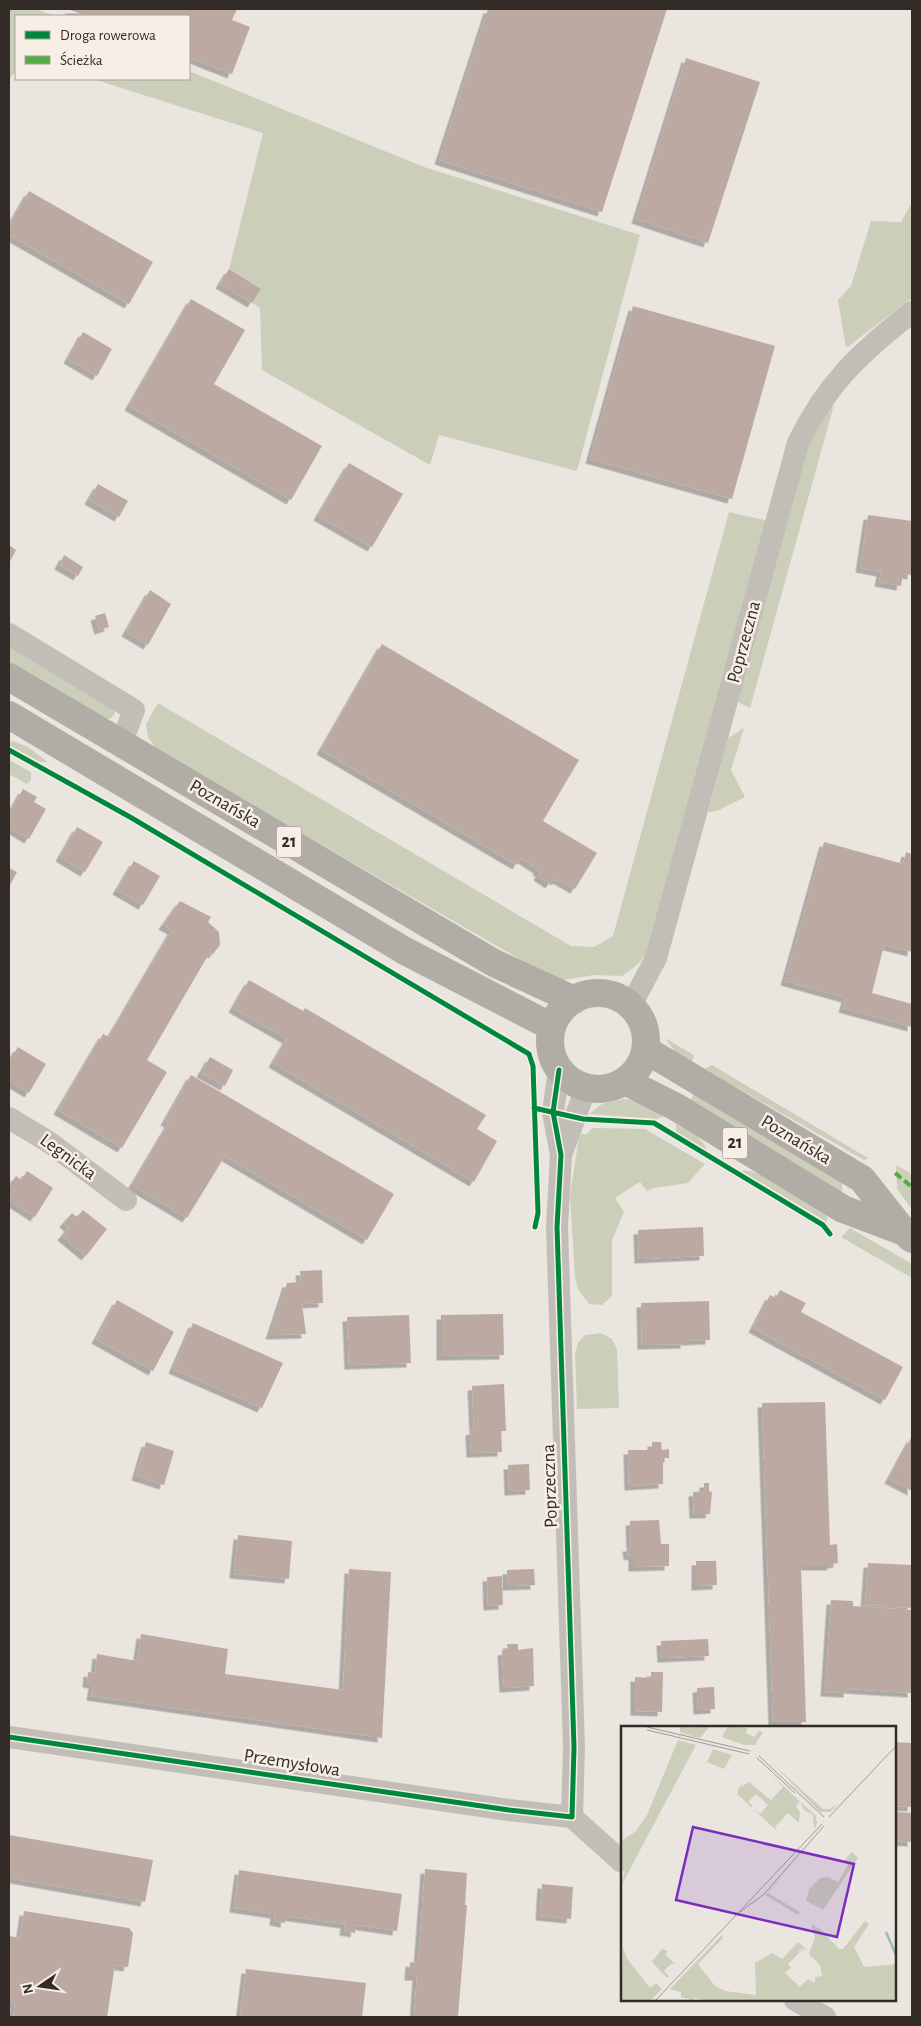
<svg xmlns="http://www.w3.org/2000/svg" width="921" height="2026" font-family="'Alegreya Sans',sans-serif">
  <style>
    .green { fill: #cbcfba }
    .building { fill: #bcaaa2; filter: url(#shadow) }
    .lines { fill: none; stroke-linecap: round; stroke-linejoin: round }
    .minor { stroke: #c3bdb8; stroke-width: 22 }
    .major { stroke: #b2aca7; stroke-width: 28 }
    .quiet { stroke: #54ab44; stroke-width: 4; stroke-dasharray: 8 4; stroke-linecap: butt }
    .cycleway-casing { stroke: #f7efe6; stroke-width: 8 }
    .cycleway { stroke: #00873e; stroke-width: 5 }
    .labels { text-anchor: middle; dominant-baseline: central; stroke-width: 5; stroke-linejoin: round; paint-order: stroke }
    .shield { fill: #f7efe6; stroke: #6e6660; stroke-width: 1 }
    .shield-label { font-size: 18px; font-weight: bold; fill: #332b27 }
    .street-label { font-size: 19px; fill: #332b27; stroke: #f7efe6 }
    .inset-river { fill: none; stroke: #9dbab9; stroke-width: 2.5 }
    .inset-road { fill: none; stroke: #a19b95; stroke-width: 1 }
    .view { fill: #7b2cbf; fill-opacity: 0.15; stroke: #7b2cbf; stroke-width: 2.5 }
    .inset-edge { fill: none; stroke: #332b27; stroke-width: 2.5 }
  </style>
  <defs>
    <filter id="shadow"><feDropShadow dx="-4.5" dy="4.5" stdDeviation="0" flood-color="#0004"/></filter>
  </defs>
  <rect width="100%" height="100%" fill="#eae5df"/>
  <!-- green -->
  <path class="green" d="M9,9H36L55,16H16V71L9,79Z
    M189,71L424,167L640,235L577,471L439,435L430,465L262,370L260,308L252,303L261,289L229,269L263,133L93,79H189Z
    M912,202V298L846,348L838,300L851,286L871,221L901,222Z
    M834,405L750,708L734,700L809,432L819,416Z
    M729,512L769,521L649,951L637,965L622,976L594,975L564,980L544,973L157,750L148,737L146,724L158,703L571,946L594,947L613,936Z
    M9,644L114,705L115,713L111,718L104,719L9,664Z
    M744,728L731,770L745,797L717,811L708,812L728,738Z
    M13,741L28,747L48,762H40L9,745V742Z
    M9,760L31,772V780L27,784L9,774Z
    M665,1038L692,1054L694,1056L692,1062L676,1053Z
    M712,1065L868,1158L864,1160L704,1069Z
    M694,1093L839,1177L842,1184V1193L690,1102Z
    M624,1099L635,1101L664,1116L657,1119L589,1114L602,1104Z
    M676,1124C689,1132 701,1135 707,1150L680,1135L676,1132Z
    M592,1128L645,1129L705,1164L688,1183L654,1188L647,1191L640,1182L615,1198L624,1212L612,1240V1296L602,1305L589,1304L578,1289L575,1277L570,1195L579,1137L581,1134H587Z
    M896,1165L912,1174V1209L897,1189Z
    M744,1170L758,1173L827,1215V1222L741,1171Z
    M850,1228L912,1264V1278L841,1237Z
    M601,1333L612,1339L617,1349L619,1408L577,1409L575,1354L578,1343L585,1335Z"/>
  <!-- building -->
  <path class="building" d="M68,9H237L232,20L250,27L232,74L189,57V16H86Z
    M488,9H667L602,212L439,160Z
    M686,58L760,82L708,243L636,219Z
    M29,191L153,262L129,304L9,235V226Z
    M229,269L261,289L252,303L220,284Z
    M191,299L245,330L214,384L322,446L291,500L129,406Z
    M633,306L775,346L732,499L590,459Z
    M83,332L112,349L97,376L68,359Z
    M349,463L403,494L372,547L318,516Z
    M98,484L128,501L119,517L89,500Z
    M868,515L912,521V575L903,574L901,586L879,582L881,572L860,568Z
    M9,545L16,550L9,563Z
    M64,555L83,567L78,576L59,565Z
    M150,590L171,604L148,645L126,632Z
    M105,613L109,627L99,630L95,616Z
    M382,644L579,760L543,821L597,853L575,889L557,879L556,881L553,879L550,884L538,876L540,872L537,871L538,869L521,858L517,865L321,750Z
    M23,789L37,797L34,802L46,809L29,839L9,827V814Z
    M77,827L103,842L85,872L60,857Z
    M824,842L903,864L906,852L912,854V952L884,945L872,993L912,1004V1027L843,1008L846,998L785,981Z
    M134,861L160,876L143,905L117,890Z
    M9,868L17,872L9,887Z
    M180,901L211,917L208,922L219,932L220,945L213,954L210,952L147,1060L167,1072L122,1148L58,1110L103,1034L109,1037L172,930L163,925Z
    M249,980L303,1011L305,1008L486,1115L477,1129L497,1141L474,1182L273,1063L287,1039L233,1008Z
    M18,1047L46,1064L29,1093L9,1081V1057L11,1058Z
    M210,1057L233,1070L225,1086L201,1073Z
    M191,1075L394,1194L367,1240L225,1156L187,1218L132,1185L169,1123L165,1121Z
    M27,1171L53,1188L35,1217L9,1200L15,1190L9,1186L16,1176L21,1180Z
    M83,1210L107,1229L86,1256L62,1236L69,1227L64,1223L72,1213L77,1217Z
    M703,1227L704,1256L639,1259L638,1230Z
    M322,1270L323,1303L302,1304L306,1334L270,1335L287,1283L301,1282L300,1271Z
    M780,1290L806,1303L801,1312L903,1367L885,1400L753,1328L770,1295L776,1298Z
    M117,1300L174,1332L153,1371L96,1339Z
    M709,1301L710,1340L685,1341V1344L642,1345L641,1303Z
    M503,1314L504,1355L441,1356V1315Z
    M409,1315L411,1363L349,1365L347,1317Z
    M193,1323L283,1363L262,1408L173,1369Z
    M504,1384L506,1431H501L502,1452L471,1453L470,1431L474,1430L472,1386Z
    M825,1402L830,1545L837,1544L838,1563L831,1564L832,1566H801L806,1722H773L762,1403Z
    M912,1436V1491L889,1479Z
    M146,1442L174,1451L164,1485L136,1476Z
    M652,1442H661L662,1450L669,1449V1458H663V1484L629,1486L628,1450H652Z
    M529,1464L530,1490L509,1491L508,1465Z
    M704,1483H709V1491L712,1492L710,1514H694L693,1492L704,1491Z
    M659,1520L661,1544H669V1566L633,1567V1556L628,1555L627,1547H631L630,1521Z
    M238,1535L292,1541L289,1579L234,1574Z
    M696,1561H716L717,1585L696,1586Z
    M868,1563L912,1565V1608L865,1605Z
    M349,1569L391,1572L382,1738L91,1696L93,1684L87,1683L88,1672L95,1673L97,1654L137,1661L141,1634L228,1649L225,1674L343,1690Z
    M534,1569L535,1585L507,1586V1570Z
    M502,1576L503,1605L488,1606L487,1577Z
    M831,1600L853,1601V1606L912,1610V1693L848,1689V1693L825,1692Z
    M708,1639L709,1656L662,1658L661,1641Z
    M507,1644H518V1650L533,1648L534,1686L504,1688L502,1651L508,1650Z
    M651,1672H663L662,1712L635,1711V1677L651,1678Z
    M714,1687L715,1709L698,1710L697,1688Z
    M895,1742L912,1743V1807L895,1806Z
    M895,1812L912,1813V1842L895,1841Z
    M9,1835L153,1860L145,1902L9,1878Z
    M425,1869L467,1873L465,1905H467L458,2017H414L417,1976H409L410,1962L418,1963Z
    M239,1870L402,1894L397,1931L356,1925L355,1933L344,1931L345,1924L286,1916L285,1923L274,1921L275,1914L234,1908Z
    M542,1884L573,1887L571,1919L540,1916Z
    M24,1911L129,1928L133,1933L128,1967L115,1965L107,2017H13L15,2003L9,2002V1936L20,1938Z
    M246,1969L366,1983L362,2017H240Z"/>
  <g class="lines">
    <!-- minor -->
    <path class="minor" d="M9,634L134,710L121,744
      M628,1003L636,996L656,958L798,443C826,384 861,352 912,312
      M559,1070L553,1112L561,1155L557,1227L574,1747L572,1817
      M9,1118L49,1142L126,1200
      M561,1155L586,1088
      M9,1737L509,1810L572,1817
      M572,1817L622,1862
      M795,2000L825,2017"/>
    <!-- major -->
    <path class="major" d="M9,677L494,963L574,1000
      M9,715L405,951L552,1027
      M550 1041a48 48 0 1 1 96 0a48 48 0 1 1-96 0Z
      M646,1050L862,1179L904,1232L912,1239
      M625,1081L676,1107L843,1209L904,1232"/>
    <!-- quiet -->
    <path class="quiet" d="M895,1173L912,1187"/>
    <!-- cycleway casing -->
    <g class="cycleway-casing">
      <path id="cycleway" d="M9,750L130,817L529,1054L533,1066L538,1213L535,1227
        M534,1108L583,1119L654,1123L823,1225L830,1234
        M9,1737L509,1810L572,1817L574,1747L557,1227L561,1155L553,1112L559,1070"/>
    </g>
    <!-- cycleway -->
    <use href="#cycleway" class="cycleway"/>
  </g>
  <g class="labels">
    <!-- shield labels -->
    <g class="shield">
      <rect x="276.5" y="826.5" width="25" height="31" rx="4"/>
      <rect x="722.5" y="1127.5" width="25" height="31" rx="4"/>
    </g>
    <g class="shield-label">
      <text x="289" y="842">21</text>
      <text x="735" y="1143">21</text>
    </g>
    <!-- street labels -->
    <g class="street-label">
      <text transform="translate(744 642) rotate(-75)">Poprzeczna</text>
      <text transform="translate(225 804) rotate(30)">Poznańska</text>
      <text transform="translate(796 1140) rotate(31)">Poznańska</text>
      <text transform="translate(68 1157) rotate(36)">Legnicka</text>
      <text transform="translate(550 1486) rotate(-92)">Poprzeczna</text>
      <text transform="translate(292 1763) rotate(9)">Przemysłowa</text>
    </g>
  </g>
  <!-- overview -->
  <g transform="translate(621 1726)">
    <rect width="275" height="275" fill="#eae5df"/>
    <path d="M59,0H68L70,4L69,0H89L79,12L59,8L58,7L77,11L59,6ZM107,0L126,2L125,7L133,11L138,5L142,6L134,19H123L101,11ZM57,14L75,19L0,160L4,145H0V115L15,105L26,89ZM92,23L111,29L103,43L86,36ZM152,38L202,83H209L218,77L209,86H199ZM147,46L195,90L196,98L193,103L192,89L183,84L179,75L175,80L179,86L178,97L167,87L154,101L156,105L132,83L139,88L147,79L135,68L127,76L132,80L130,81L116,68L117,64L123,55L120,61L128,56L150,74L162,61ZM231,126L237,132L202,184L185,175L188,163L199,152L207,151L217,156L227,139L224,133ZM173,136L147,167L179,186L177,189L144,169ZM244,195L248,198L233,221L243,241L275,238V275H89L73,272L72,274L60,271V266L49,263L102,208V212L77,238L94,260L104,265L135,269L134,237L151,227L161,233L177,216L185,223H180L176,226L181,224L186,225H180L167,238L170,241L164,247L179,261L187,253L194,257V251L201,250L199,239L188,228L194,211L190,198L199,203L218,223H222ZM2,222L7,234L29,262L35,257L41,263L29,275H0ZM41,223L47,225L44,228L55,239L51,237L43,245L48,250L46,252L31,236Z" fill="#cbcfba"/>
    <path class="inset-river" d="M265,206L275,229"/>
    <path class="inset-road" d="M26,1L129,25M26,4L128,28M138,30L203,91M136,32L174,67M208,91L275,20M119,186L142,169L203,100M34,275L201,98"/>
    <path class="view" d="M72,101L233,138L216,211L55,174Z"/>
    <rect width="275" height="275" class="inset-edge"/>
  </g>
  <!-- border -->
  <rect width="921" height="2026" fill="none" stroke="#332b27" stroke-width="20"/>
  <!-- legend -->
  <rect x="15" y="15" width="175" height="65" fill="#f7efe6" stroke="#a9a19a"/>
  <rect x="25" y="31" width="25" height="8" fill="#00873e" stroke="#a9a19a"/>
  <text x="60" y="40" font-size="15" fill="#332b27">Droga rowerowa</text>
  <rect x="25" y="56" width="25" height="8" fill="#54ab44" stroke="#a9a19a"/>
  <text x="60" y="65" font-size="15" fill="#332b27">Ścieżka</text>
  <!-- north arrow -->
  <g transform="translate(40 1986) rotate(257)" stroke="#f7efe6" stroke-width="4" paint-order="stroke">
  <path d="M0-4L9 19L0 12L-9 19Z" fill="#332b27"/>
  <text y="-8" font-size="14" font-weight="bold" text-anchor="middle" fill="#332b27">N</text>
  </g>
</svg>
